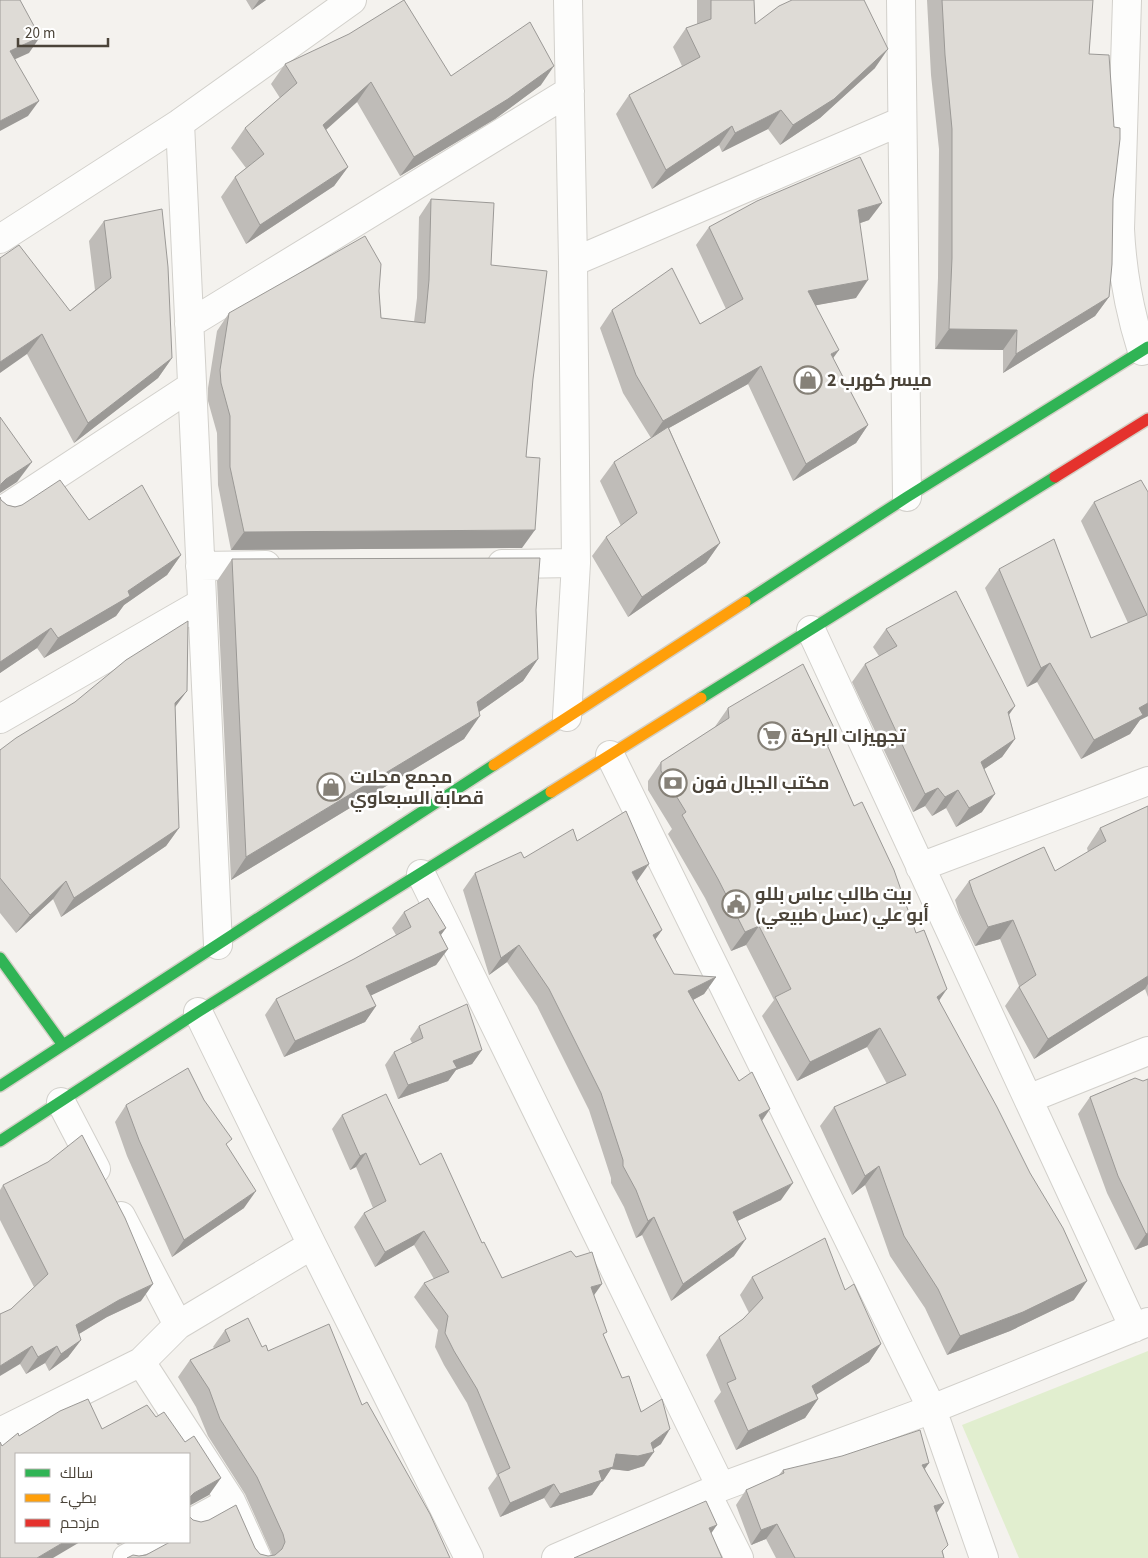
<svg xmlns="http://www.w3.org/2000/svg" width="1148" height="1558" font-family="'Source Sans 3',Cairo,sans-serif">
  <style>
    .green { fill: #e1eecf }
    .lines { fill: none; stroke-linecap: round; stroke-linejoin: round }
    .street-casing { stroke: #d2d0cb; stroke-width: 30 }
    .fast-casing { stroke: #d3cfc5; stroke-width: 14 }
    .slow-casing { stroke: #d3cfc5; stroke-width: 14 }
    .jam-casing { stroke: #d3cfc5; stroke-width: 14 }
    .street { stroke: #fdfdfc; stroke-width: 28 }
    .fast { stroke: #30b455; stroke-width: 11 }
    .slow { stroke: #ff9f0a; stroke-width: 11 }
    .jam { stroke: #e5322d; stroke-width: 11 }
    .wall { fill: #bfbcb8 }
    .shaded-wall { fill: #9b9996 }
    .building { fill: #dedbd6; stroke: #9b9996 }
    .labels { text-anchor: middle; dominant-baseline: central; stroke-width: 5; stroke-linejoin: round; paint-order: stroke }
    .poi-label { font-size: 18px; font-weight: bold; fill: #4b4439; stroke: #fff; text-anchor: start }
  </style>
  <rect width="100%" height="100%" fill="#f4f2ee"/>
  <!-- green -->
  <path class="green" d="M1148,1351V1558H1019L962,1425Z"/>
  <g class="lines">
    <!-- street casing -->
    <g class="street-casing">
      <path id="street" d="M901,0L907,497
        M1127,0L1120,229C1122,271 1129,310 1142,351
        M180,123L218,945
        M0,239L180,123L352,0
        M573,262L902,121
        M189,324L570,91
        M0,512L192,386
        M502,564L576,563
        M200,566L266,565
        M811,630L1134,1328
        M567,717L576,563L573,262L568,0
        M0,719L202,603
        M610,755L932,1409L984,1558
        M920,867L1148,781
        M421,874L721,1487
        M198,1012L312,1245L469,1558
        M1028,1099L1148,1051
        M61,1102L96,1169
        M121,1216L178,1325
        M141,1362L231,1501L257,1558
        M0,1432L141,1362L178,1325L312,1245
        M707,1494L739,1558
        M189,1524L231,1501
        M127,1558L157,1542
        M556,1558L721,1487L932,1409L1148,1322"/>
    </g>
    <!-- fast casing -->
    <g class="fast-casing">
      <path id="fast" d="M745,602L907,497L1148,347
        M701,698L1055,477
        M0,958L63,1045
        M0,1086L494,765
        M0,1141L198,1012L551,792"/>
    </g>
    <!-- slow casing -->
    <g class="slow-casing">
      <path id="slow" d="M494,765L745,602
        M551,792L701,698"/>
    </g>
    <!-- jam casing -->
    <g class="jam-casing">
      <path id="jam" d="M1055,477L1148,419"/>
    </g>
    <!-- street -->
    <use href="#street" class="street"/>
    <!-- fast -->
    <use href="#fast" class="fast"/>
    <!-- slow -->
    <use href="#slow" class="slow"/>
    <!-- jam -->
    <use href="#jam" class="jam"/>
  </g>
  <!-- wall -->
  <path class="wall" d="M246,0H266L252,10Z
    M697,0H754L755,24L875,68L820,118L780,145L768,129L722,152L719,145L652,189L616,114L629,95L682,66L673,47L686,28L697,24Z
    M927,0H1093L1089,54L1113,199L1109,297L1095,316L1003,373V350L935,349L938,278L939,149L931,75Z
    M285,64L451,76L541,85L495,119L400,176L357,102L326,130L348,167L334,186L246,244L221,197L235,177L246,168L231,148L245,128L280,98L271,84Z
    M431,199L491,265L533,379L526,457L522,548L231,550L218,485L217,433L208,401V388L217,331L229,313L379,291L381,318L414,322L417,298L419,217Z
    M869,220L860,223L856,298L816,305L833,358L868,425L856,443L793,481L748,384L669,428L720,543L706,563L628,617L592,556L606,537L621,526L600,481L614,462L651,438L623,393L600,328L612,310L700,324L726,309L696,245L709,227Z
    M104,221L172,358L158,378L74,443L27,354L0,258L70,311L95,290L89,241Z
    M1148,492V716L1140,720L1130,734L1081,759L1037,682L1027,687L985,588L999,569L1091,638L1128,623L1081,521L1094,502Z
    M0,497L1,500L7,505L89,520L181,555L167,575L124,605L116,616L44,658L37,648L0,673Z
    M232,559L536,610L538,659L523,681L479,712L464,739L231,880L217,581Z
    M886,629L1015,706L1009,715L1015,739L1002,757L984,769L982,812L956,827L946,808L932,816L925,806L913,812L852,682L865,664L879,656L873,647Z
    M175,708L179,828L166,846L61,917L53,899L16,933L0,913V750Z
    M728,708L828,747L939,1000L1074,1300L1010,1331L947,1355L925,1308L890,1256L865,1185L852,1195L820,1126L834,1107L887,1084L867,1047L797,1081L762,1016L774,1000L746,945L731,951L705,898L668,834L672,829L648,790V781L661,762L714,728Z
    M1148,806V997L1145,989L1034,1059L1005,1006L1019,986L1000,939L975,946L959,913L955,900L969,881L1055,871L1088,852L1087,848L1100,828Z
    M577,841L662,930L655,939L674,974L716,977L704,994L693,1000L739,1081L770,1109L762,1121L781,1200L737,1221L734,1256L671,1301L642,1235L636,1238L624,1207L611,1183V1178L589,1110L537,1006L507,962L489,975L463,890L475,873Z
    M404,912L446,928L441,935L448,949L436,965L371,995L376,1006L365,1022L284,1057L265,1015L276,999L354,959L396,935L392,928Z
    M419,1026L482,1050L472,1064L456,1070L448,1081L398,1099L385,1065L394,1052L412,1043L410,1039Z
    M1135,1078L1148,1245L1135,1250L1107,1193L1078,1114L1090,1097Z
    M126,1105L227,1146L244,1208L172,1257L127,1156L115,1122Z
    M342,1115L420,1165L482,1243L502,1278L594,1295L604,1337L622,1378L661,1444L653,1449L644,1466L628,1471L611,1469L603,1481L601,1482L592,1495L550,1508L544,1498L500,1517L488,1488L497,1476L467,1403L444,1365L435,1347L438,1330L414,1297L424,1283L434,1279L414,1245L375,1267L354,1227L364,1213L373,1208L356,1167L350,1170L332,1129Z
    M3,1185L141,1301L107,1317L79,1334L81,1340L68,1357L49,1371L45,1363L26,1374L20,1364L34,1287L0,1220V1190Z
    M752,1277L845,1290L881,1344L869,1362L816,1394L818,1399L805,1418L736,1450L714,1401L721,1392L706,1355L719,1337L743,1319L749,1313L740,1295Z
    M225,1330L262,1347L268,1351L362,1405L450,1558L139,1556L189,1542L193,1520L255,1548L260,1554L268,1556H272L271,1552L245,1494L208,1436L196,1407L178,1377L190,1360L214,1348L213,1347Z
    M929,1463L925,1468L937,1513L943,1552L944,1558H776L766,1539L751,1545L736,1505L746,1490L778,1476L783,1470Z
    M115,1542H125L118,1545Z"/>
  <!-- shaded-wall -->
  <path class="shaded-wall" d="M259,0H266L252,10Z
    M40,37L29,53L0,66L10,51Z
    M888,49L875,68L820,118L780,145L793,125Z
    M554,66L541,85L495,119L400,176L414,157Z
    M371,82L357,102L310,144L323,125Z
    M39,101L28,116L0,131V121Z
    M781,110L768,129L722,152L735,133Z
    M732,126L719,145L652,189L666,170Z
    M348,167L334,186L246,244L260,225Z
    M882,203L869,220L846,228L858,210Z
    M868,280L856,298L796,309L808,291Z
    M1109,297L1095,316L1003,373L1016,354Z
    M949,329L1017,330L1003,350L935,349Z
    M42,334L27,354L0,373V362Z
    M839,350L826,368L831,354Z
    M172,358L158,378L74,443L88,423Z
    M761,366L748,384L651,438L663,421Z
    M868,425L856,443L793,481L806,464Z
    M32,462L17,482L0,493V485L6,479Z
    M535,530L522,548L231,550L244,532Z
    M720,543L706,563L628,617L642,597Z
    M181,555L167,575L124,605L116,616L44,658L58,638Z
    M51,628L37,648L0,673V662Z
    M538,659L523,681L462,724L477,702Z
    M1050,663L1037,682L1027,687L1041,668Z
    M187,691L173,710L175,703Z
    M1148,703V716L1140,720L1130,734L1081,759L1094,740L1139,708Z
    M1015,706L1002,724L1008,712Z
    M480,716L464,739L231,880L246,857Z
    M837,734L823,753L825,740Z
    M1015,739L1002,757L968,780L981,762Z
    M938,788L925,806L913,812L925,794Z
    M958,790L946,808L932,816L945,797Z
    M995,794L982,812L956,827L969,808Z
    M179,828L166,846L61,917L74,898Z
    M649,864L637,881L632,872Z
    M66,881L53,899L16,933L30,915Z
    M1013,920L1000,939L975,946L988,927Z
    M759,926L746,945L731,951L745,932Z
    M446,928L434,944L439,932Z
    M662,930L650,947L653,935Z
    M519,945L507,962L489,975L501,958Z
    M448,949L436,965L355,1003L366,986Z
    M1148,976V984L1145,989L1034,1059L1048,1039Z
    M716,977L704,994L676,1009L688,991Z
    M947,989L934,1008L937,997Z
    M376,1006L365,1022L284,1057L295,1041Z
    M880,1028L867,1047L797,1081L810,1062Z
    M482,1050L472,1064L456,1070L448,1081L398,1099L408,1085L453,1061Z
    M770,1109L758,1126L759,1115Z
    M366,1153L356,1167L350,1170L360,1156Z
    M879,1166L865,1185L852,1195L865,1176Z
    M793,1183L781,1200L721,1229L733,1212Z
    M256,1191L244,1208L172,1257L184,1240Z
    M654,1217L642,1235L636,1238L648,1221Z
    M424,1231L414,1245L375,1267L385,1252Z
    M1148,1233V1245L1135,1250L1146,1234Z
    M746,1239L734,1256L671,1301L683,1284Z
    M1087,1281L1074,1300L1010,1331L947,1355L960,1336Z
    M153,1284L141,1301L107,1317L64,1343L76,1325L119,1300Z
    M602,1284L592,1298L591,1287Z
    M81,1340L68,1357L49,1371L61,1354Z
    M881,1344L869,1362L800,1405L812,1386Z
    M32,1346L20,1364L0,1376V1366Z
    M57,1346L45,1363L26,1374L38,1357Z
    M818,1399L805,1418L736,1450L748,1431Z
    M670,1429L661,1444L646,1454L654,1452L644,1466L628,1471L611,1469L603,1481L601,1482L592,1495L550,1508L560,1494L599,1471L616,1454L651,1443Z
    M929,1463L918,1478L922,1465Z
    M221,1478L209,1495L189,1506V1498L194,1493Z
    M554,1484L544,1498L500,1517L510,1503Z
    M944,1503L933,1518L934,1506Z
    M777,1524L766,1539L751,1545L761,1530Z
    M717,1525L708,1538L709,1528Z
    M64,1542H80L53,1558H37Z"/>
  <!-- building -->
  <path class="building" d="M0,0H20L40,37L10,51L39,101L0,121Z
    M404,0L451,76L530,22L554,66L508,99L414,157L371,82L323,125L348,167L260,225L235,177L264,154L245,128L297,83L285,64L349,34Z
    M711,0H754L755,24L779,6L792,0H864L888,49L834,99L793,125L781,110L735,133L732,126L666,170L629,95L700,57L686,28L711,19Z
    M942,0H1093L1089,54L1109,55L1114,127L1120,128V139L1113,199L1112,264L1109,297L1016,354L1017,330L949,329L952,258V129L945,55Z
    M860,157L882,203L858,210L868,280L808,291L839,350L831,354L868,425L806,464L761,366L663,421L636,375L612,310L672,268L700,324L743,299L709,227L757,201Z
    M431,199L494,203L491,265L547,271L533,379L526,457L540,458L535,530L244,532L230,467V416L221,383L220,370L229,313L365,236L381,264L379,291L381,318L425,323L429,280Z
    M162,209L168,267L172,358L88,423L42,334L0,362V258L19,245L70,311L111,278L104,221Z
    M0,417L32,462L6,479L1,484L0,487Z
    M668,427L720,543L642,597L606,537L637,513L614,462Z
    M60,480L89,520L142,485L181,555L128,591L130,596L58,638L51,628L0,662V497L1,500L7,505L15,507L22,505Z
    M1141,480L1148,492V703L1139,708L1143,715L1094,740L1050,663L1041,668L999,569L1054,539L1091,638L1147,615L1094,502Z
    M540,558L536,610L538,659L477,702L480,716L246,857L232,559Z
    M956,591L1015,706L1008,712L1015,739L981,762L995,794L969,808L958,790L945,797L938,788L925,794L865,664L897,646L886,629Z
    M188,621L187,691L175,703L179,828L74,898L66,881L30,915L0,878V750L16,738L75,702L126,660Z
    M803,664L837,734L825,740L854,806L862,802L894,870L916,933L924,930L947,989L937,997L997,1107L1030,1173L1063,1228L1087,1281L1023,1312L960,1336L938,1289L904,1236L879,1166L865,1176L834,1107L906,1075L880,1028L810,1062L775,997L791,989L759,926L745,932L718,879L682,815L686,812L661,771V762L729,718L728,708Z
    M1148,806V976L1048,1039L1019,987L1036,975L1013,920L988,927L973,893L969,881L1044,847L1055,871L1106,841L1100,828Z
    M626,811L649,864L632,872L662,930L653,935L674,974L716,977L688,991L739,1081L752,1072L770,1109L759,1115L793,1183L733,1212L746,1239L683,1284L654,1217L648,1221L636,1190L623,1166V1160L601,1093L549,989L519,945L501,958L475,873L521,852L524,858L573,829L577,841Z
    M428,898L446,928L439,932L448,949L366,986L376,1006L295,1041L276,999L354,959L411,927L404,912Z
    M467,1004L482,1050L453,1061L457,1068L408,1085L394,1052L423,1038L419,1026Z
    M188,1068L204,1100L232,1139L226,1144L256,1191L184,1240L139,1140L126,1105Z
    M1135,1078L1143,1081L1148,1079V1233L1146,1234L1118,1176L1090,1097Z
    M386,1094L420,1165L441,1153L482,1243L484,1242L502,1278L571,1251L576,1257L592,1252L602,1284L591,1287L607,1332L603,1334L622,1378L629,1376L641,1412L662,1399L670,1429L651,1443L654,1452L638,1456L616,1454L613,1467L599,1471L602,1480L560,1494L554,1484L510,1503L498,1474L510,1468L477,1389L454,1351L445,1333L448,1316L424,1283L449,1272L424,1231L385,1252L364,1213L386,1201L366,1153L360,1156L342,1115Z
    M82,1135L125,1218L153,1284L119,1300L76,1325L81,1340L61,1354L57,1346L38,1357L32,1346L0,1366V1314L11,1309L48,1274L3,1185L48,1162Z
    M825,1238L845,1290L854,1284L881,1344L812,1386L818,1399L748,1431L727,1383L736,1379L719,1337L743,1319L763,1298L752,1277Z
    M248,1318L262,1347L266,1345L268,1351L329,1324L362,1405L367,1402L430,1514L450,1558H127L133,1555L139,1556L146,1555L170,1542H189V1516L193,1520L201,1522L209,1520L236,1505L255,1548L260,1554L268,1556L275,1555L282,1549L285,1542L283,1534L257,1477L220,1419L209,1389L190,1360L230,1341L225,1330Z
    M88,1399L102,1429L147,1405L156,1417L164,1412L185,1442L194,1436L221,1478L194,1493L189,1498V1454H16V1542H64L37,1558H0V1442L2,1446L18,1433L19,1436L60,1411Z
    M920,1430L929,1463L922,1465L944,1503L934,1506L948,1545L942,1551L944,1558H795L777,1524L761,1530L746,1490L784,1473L783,1470L842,1456Z
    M706,1501L717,1525L709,1528L722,1558H574Z"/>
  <!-- icons -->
  <defs>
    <g id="shop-ring" transform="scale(1.4375)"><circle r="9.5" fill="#fff" stroke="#868178" stroke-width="1.5"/><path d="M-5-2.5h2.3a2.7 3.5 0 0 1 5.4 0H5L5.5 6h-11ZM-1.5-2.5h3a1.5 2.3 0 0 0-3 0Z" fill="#868178"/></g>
    <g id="supermarket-ring" transform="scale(1.4375)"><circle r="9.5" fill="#fff" stroke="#868178" stroke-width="1.5"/><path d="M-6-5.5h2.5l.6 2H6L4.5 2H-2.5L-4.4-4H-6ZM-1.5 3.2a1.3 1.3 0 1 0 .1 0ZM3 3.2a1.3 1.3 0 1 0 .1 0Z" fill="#868178"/></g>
    <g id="bank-ring" transform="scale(1.4375)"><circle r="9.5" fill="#fff" stroke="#868178" stroke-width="1.5"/><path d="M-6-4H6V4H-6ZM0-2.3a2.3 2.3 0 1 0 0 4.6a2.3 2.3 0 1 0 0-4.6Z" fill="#868178"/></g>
    <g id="civic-ring" transform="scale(1.4375)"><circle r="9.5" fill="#fff" stroke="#868178" stroke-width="1.5"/><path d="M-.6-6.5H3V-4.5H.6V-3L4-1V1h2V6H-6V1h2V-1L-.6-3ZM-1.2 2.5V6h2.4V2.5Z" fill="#868178"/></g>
  </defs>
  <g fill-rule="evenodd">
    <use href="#shop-ring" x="808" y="380"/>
    <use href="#supermarket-ring" x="772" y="736"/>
    <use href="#bank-ring" x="673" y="783"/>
    <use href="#shop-ring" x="331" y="787"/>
    <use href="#civic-ring" x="736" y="904"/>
  </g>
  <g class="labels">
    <!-- poi labels -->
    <g class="poi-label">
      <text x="827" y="380">ميسر كهرب 2</text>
      <text x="791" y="736">تجهيزات البركة</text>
      <text x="350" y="777">مجمع محلات<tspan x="350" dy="21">قصابة السبعاوي</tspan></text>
      <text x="692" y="783">مكتب الجبال فون</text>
      <text x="755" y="894">بيت طالب عباس بللو<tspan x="755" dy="21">أبو علي (عسل طبيعي)</tspan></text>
    </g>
  </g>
  <!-- legend -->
  <rect x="15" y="1453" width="175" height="90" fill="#ffffff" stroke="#b7b4b0"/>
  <rect x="25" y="1469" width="25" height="8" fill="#30b455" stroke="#b7b4b0"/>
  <text x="60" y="1478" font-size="15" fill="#4b4439">سالك</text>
  <rect x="25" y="1494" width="25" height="8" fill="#ff9f0a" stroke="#b7b4b0"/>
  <text x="60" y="1503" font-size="15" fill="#4b4439">بطيء</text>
  <rect x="25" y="1519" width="25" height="8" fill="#e5322d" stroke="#b7b4b0"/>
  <text x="60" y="1528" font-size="15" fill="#4b4439">مزدحم</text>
  <!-- scale -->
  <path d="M18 38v8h90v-8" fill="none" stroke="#4b4439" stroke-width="2.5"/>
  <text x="25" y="38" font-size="15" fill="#4b4439" stroke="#ffffff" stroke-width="4" paint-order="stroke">20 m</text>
</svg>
